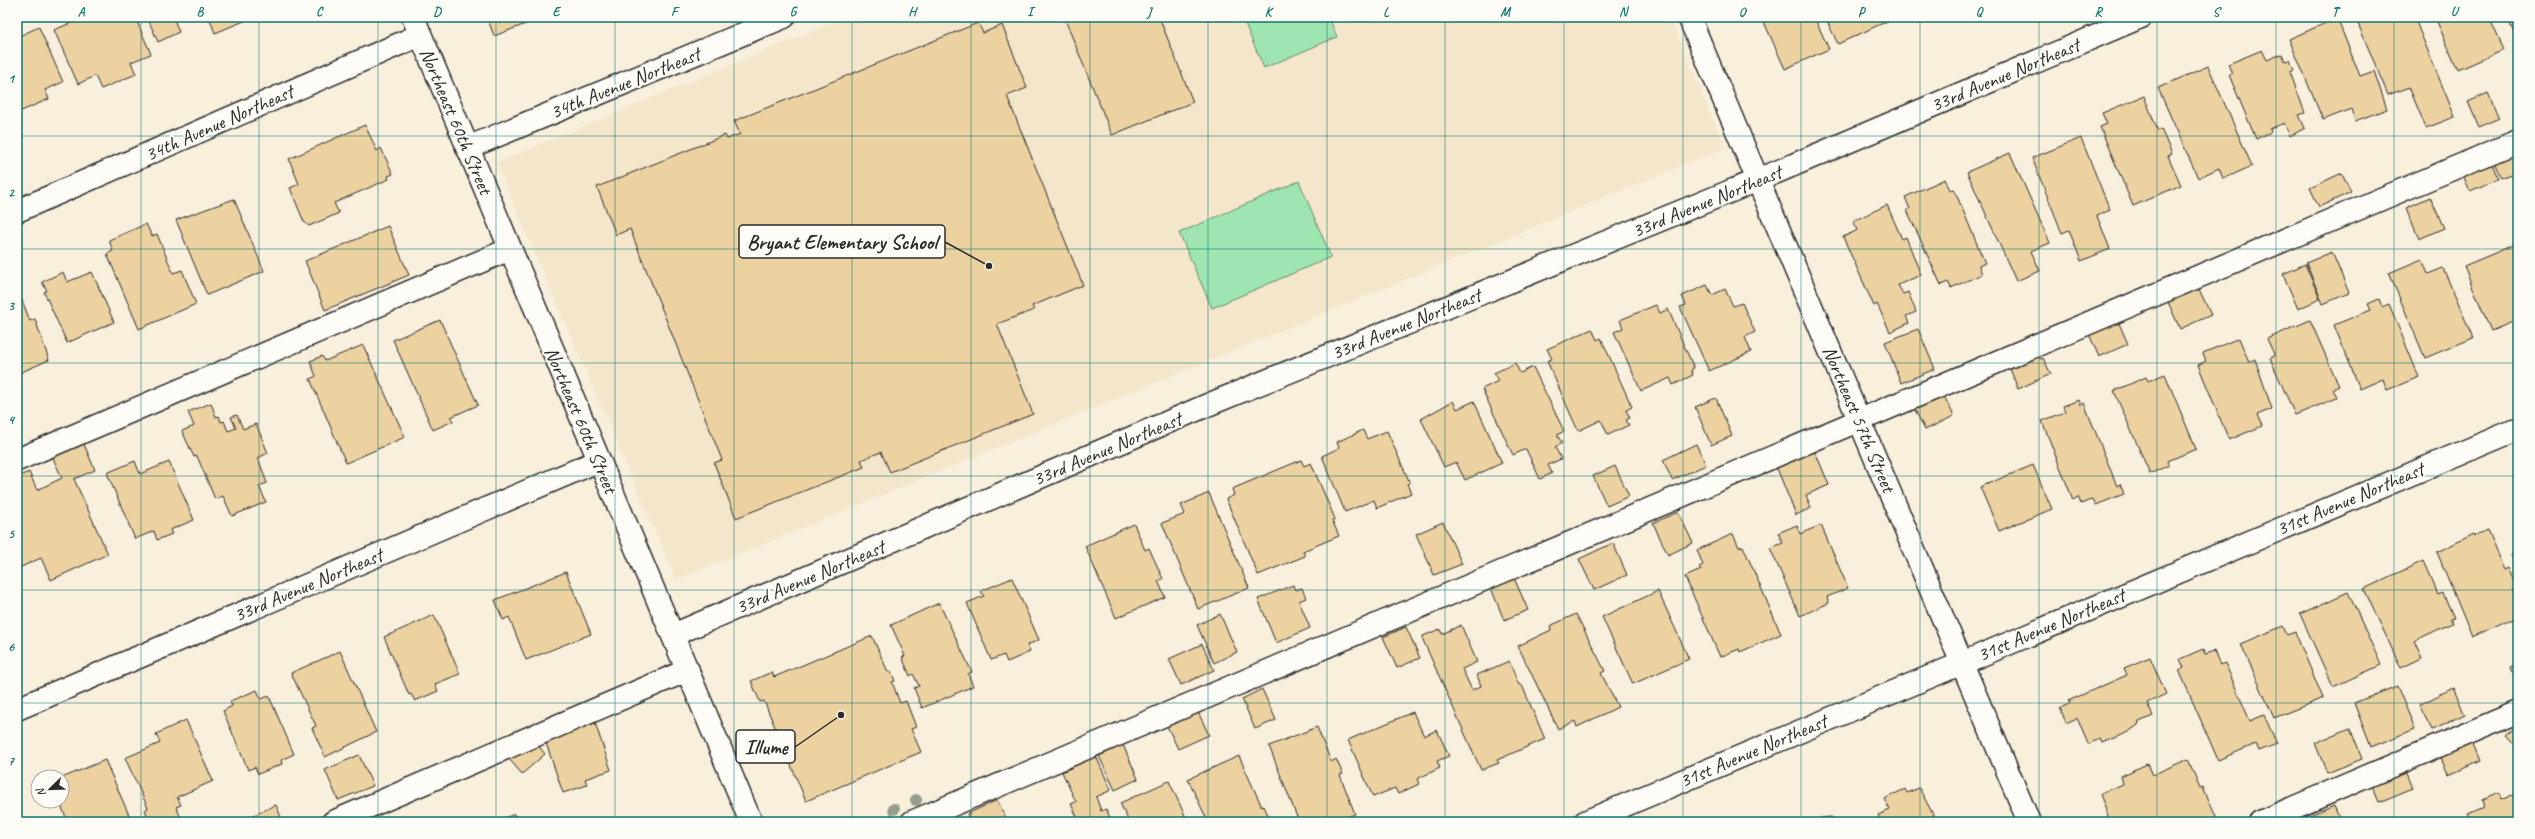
<svg xmlns="http://www.w3.org/2000/svg" width="2535" height="839" font-family="Caveat,sans-serif">
  <style>
    .built { fill: #f4e6cb }
    .green { fill: #9fe5b2; stroke: #65886e }
    .building { fill: #ecd1a1; stroke: #2b2b2b }
    .lines { fill: none; stroke-linecap: round; stroke-linejoin: round }
    .service-casing { stroke: #2b2b2b; stroke-width: 25 }
    .minor-casing { stroke: #2b2b2b; stroke-width: 25 }
    .service { stroke: #fdfcf7; stroke-width: 22 }
    .minor { stroke: #fdfcf7; stroke-width: 22 }
    .tree { fill: #979d8e }
    .grid { fill: none; stroke: #0f766e; stroke-width: 1; stroke-opacity: 0.55 }
    .labels { text-anchor: middle; dominant-baseline: central; stroke-width: 4; stroke-linejoin: round; paint-order: stroke }
    .street-label { font-size: 20px; fill: #2b2b2b; stroke: #fdfcf7 }
    .leader { fill: none; stroke: #2b2b2b; stroke-width: 1.5 }
    .callout-dot { fill: #2b2b2b; stroke: #fdfcf7; stroke-width: 1.5 }
    .callout { fill: #fdfcf7; stroke: #2b2b2b; stroke-width: 1.5 }
    .callout-label { font-size: 21px; text-anchor: middle; font-weight: bold; fill: #2b2b2b }
    .neatline { fill: none; stroke: #0f766e; stroke-width: 1.5 }
    .grid-label { font-size: 13px; text-anchor: middle; font-weight: bold; fill: #0f766e }
  </style>
  <rect width="100%" height="100%" fill="#f8efdd"/>
  <filter id="ink" filterUnits="userSpaceOnUse"><feTurbulence type="fractalNoise" baseFrequency=".025" numOctaves="2"/><feDisplacementMap in="SourceGraphic" scale="8" xChannelSelector="R" yChannelSelector="G"/><feConvolveMatrix kernelMatrix="1 2 1 2 8 2 1 2 1" color-interpolation-filters="sRGB"/></filter>
  <g filter="url(#ink)">
    <!-- built -->
    <path class="built" d="M846,17H1670L1725,148L676,580L496,163Z"/>
    <!-- green -->
    <path class="green" d="M1242,17H1329L1337,37L1264,68Z
      M1299,181L1331,257L1212,308L1179,233Z"/>
    <!-- building -->
    <path class="building" d="M71,17H135L151,54L131,62L136,74L101,89L95,76L78,84L54,30L73,22Z
      M147,17H173L179,32L158,42Z
      M209,17H254L215,33Z
      M487,17H539V19L494,36Z
      M1064,17H1159L1193,102L1112,135Z
      M1768,17H1814L1829,49L1785,69L1764,22L1769,20Z
      M1825,17H1896L1838,44Z
      M1902,17H1919L1905,23Z
      M2362,17H2414L2455,117L2426,128L2409,87L2388,95L2356,19Z
      M2435,17H2489L2504,50L2458,70Z
      M2507,17H2518V42Z
      M2337,18L2360,76L2374,71L2387,109L2355,121L2351,109L2323,120L2289,39Z
      M978,23L983,33L1002,25L1027,88L1007,96L1083,285L1032,306L1034,310L997,324L1033,414L890,472L881,452L861,460L864,467L736,518L714,463L722,460L630,229L616,235L597,187L725,135L727,139L740,134L734,121Z
      M39,27L63,82L45,90L49,99L19,112L17,107V37Z
      M2262,50L2267,60L2282,54L2285,61L2290,60L2294,71L2290,72L2305,113L2299,115L2305,128L2290,136L2284,123L2270,129L2271,132L2256,139L2229,75L2232,74L2228,64Z
      M2208,66L2252,166L2223,179L2219,168L2198,178L2158,88Z
      M2488,93L2499,118L2479,127L2468,102Z
      M2144,96L2158,131L2161,129L2172,154L2168,156L2181,185L2133,206L2100,127L2107,124L2102,113Z
      M365,125L377,151L381,148L393,174L388,176L389,179L334,203L339,213L309,226L304,222L290,188L299,184L289,159Z
      M2081,138L2110,210L2097,216L2110,249L2081,261L2069,230L2062,233L2032,158Z
      M2518,149V171L2501,178L2493,160Z
      M2010,153L2050,243L2031,251L2040,271L2016,281L1967,172Z
      M2491,161L2498,179L2470,191L2462,173Z
      M2342,173L2351,192L2319,207L2310,188Z
      M1945,179L1950,190L1954,189L1985,263L1979,266L1982,274L1951,288L1948,282L1941,285L1907,210L1910,209L1905,197Z
      M2430,197L2444,228L2419,239L2406,208Z
      M234,199L264,271L207,295L176,220Z
      M1887,205L1902,239L1906,237L1921,275L1898,285L1903,294L1908,292L1916,312L1906,316L1909,323L1890,332L1877,304L1874,306L1843,237L1858,230L1853,221Z
      M146,224L152,236L157,234L173,273L182,270L196,304L139,329L107,254L113,251L109,240Z
      M388,226L409,275L325,310L305,261Z
      M2516,244L2518,249V327L2515,321L2491,331L2464,266Z
      M2332,252L2349,293L2323,304L2306,263Z
      M2422,259L2428,274L2443,268L2473,338L2425,358L2389,273Z
      M2305,264L2320,299L2298,309L2283,274Z
      M63,272L67,282L92,272L114,322L67,343L44,292L47,291L42,282Z
      M1707,285L1712,295L1725,289L1733,306L1742,303L1755,332L1745,337L1751,352L1709,371L1680,307L1686,305L1682,296Z
      M2199,289L2211,315L2180,329L2168,302Z
      M20,295L30,321L35,319L49,360L17,374V296Z
      M2379,299L2382,307L2389,304L2419,377L2387,390L2383,379L2360,389L2334,325L2371,310L2368,304Z
      M1656,305L1660,313L1668,309L1694,368L1691,370L1693,375L1673,385L1670,378L1641,391L1614,332L1623,328L1620,320Z
      M440,320L478,405L451,417L453,421L433,430L393,340Z
      M2310,320L2339,386L2333,389L2337,398L2295,415L2270,358L2275,356L2267,339Z
      M2118,321L2128,344L2099,357L2089,334Z
      M1592,329L1597,340L1601,338L1632,407L1626,410L1630,418L1626,420L1629,425L1608,435L1601,420L1578,431L1547,361L1552,359L1547,349Z
      M1918,329L1935,369L1901,383L1885,342Z
      M2239,338L2249,362L2255,359L2272,409L2257,415L2262,426L2229,440L2198,365L2206,361L2203,353Z
      M363,345L405,437L346,463L310,379L316,376L310,361L322,356L325,361Z
      M2037,353L2040,359L2043,358L2051,374L2018,389L2009,366Z
      M1515,363L1520,373L1533,367L1564,431L1557,435L1562,443L1555,447L1561,459L1548,465L1552,473L1540,479L1526,449L1513,455L1482,389L1498,381L1494,373Z
      M2165,374L2196,449L2168,461L2169,465L2150,474L2114,391L2146,377L2148,381Z
      M1942,392L1954,416L1925,430L1913,406Z
      M1716,398L1732,436L1711,445L1695,407Z
      M2079,400L2081,405L2084,403L2117,486L2120,484L2124,494L2096,505L2093,499L2081,504L2078,497L2073,500L2042,421L2065,412L2063,406Z
      M1453,401L1457,409L1474,401L1502,463L1465,480L1456,462L1444,467L1421,419Z
      M211,403L216,417L219,416L221,422L224,421L228,431L236,428L231,417L237,415L243,429L256,424L268,453L258,458L267,483L259,486L266,502L232,516L223,496L215,499L197,456L194,457L182,431L194,426L188,412Z
      M1363,430L1367,439L1387,431L1410,483L1407,484L1411,493L1377,508L1374,500L1345,512L1322,456L1339,448L1337,442Z
      M80,435L95,470L74,479L108,554L51,580L41,558L21,567L17,558V477L29,472L37,490L62,478L49,449Z
      M1696,444L1706,465L1672,480L1663,460Z
      M1814,449L1829,485L1806,495L1811,508L1796,515L1776,466Z
      M1301,460L1304,466L1311,463L1335,519L1332,520L1339,536L1303,551L1305,556L1258,575L1226,499L1234,495L1232,489Z
      M135,461L140,474L169,462L194,520L170,530L172,534L157,540L154,531L135,539L107,473Z
      M2033,465L2052,509L1999,531L1980,487Z
      M1615,466L1629,496L1607,506L1593,476Z
      M1209,493L1249,588L1198,609L1162,523L1185,514L1181,505Z
      M1678,512L1693,543L1668,555L1653,523Z
      M1443,522L1462,564L1434,575L1416,534Z
      M1134,524L1145,550L1149,548L1163,579L1158,581L1165,597L1116,618L1085,546Z
      M1797,525L1800,534L1821,525L1848,588L1827,597L1829,603L1800,616L1770,548L1783,543L1778,533Z
      M2518,528V542L2513,530Z
      M2487,531L2504,570L2508,568L2517,588L2512,590L2518,600V620L2513,622L2512,619L2472,637L2437,552L2474,534L2475,536Z
      M1733,534L1739,547L1743,546L1781,634L1740,652L1739,649L1720,657L1685,577L1701,570L1699,567L1703,565L1697,550Z
      M1613,543L1627,575L1594,590L1579,559Z
      M2518,552V571L2511,555Z
      M2423,561L2438,595L2443,593L2454,618L2450,619L2452,623L2414,641L2422,658L2401,668L2364,589Z
      M566,572L591,634L526,660L509,617L503,620L495,600Z
      M1012,578L1039,640L1027,645L1030,652L1007,662L1004,655L991,660L967,603L984,596L981,591Z
      M1514,578L1528,610L1504,620L1491,588Z
      M1293,585L1295,590L1302,588L1306,598L1299,601L1310,628L1276,643L1258,599Z
      M1658,591L1689,659L1633,684L1602,617Z
      M2348,592L2381,665L2333,687L2300,614Z
      M939,603L972,672L968,674L973,686L922,708L914,688L919,686L913,674L910,676L902,657L905,656L891,625Z
      M1220,614L1237,652L1214,663L1197,625Z
      M1576,614L1605,671L1601,673L1618,707L1577,727L1575,721L1558,729L1518,646L1551,630L1550,626Z
      M434,615L460,674L435,684L438,691L415,701L411,694L409,695L384,637Z
      M1461,625L1477,662L1462,669L1472,690L1481,686L1477,675L1509,661L1519,685L1521,683L1545,739L1497,760L1499,763L1481,770L1423,640V636L1440,629L1442,634Z
      M2283,626L2287,635L2295,632L2323,698L2274,718L2241,644Z
      M1406,627L1420,658L1397,668L1383,637Z
      M872,636L888,672L891,671L895,681L892,682L900,703L906,701L916,727L911,729L921,752L806,801L764,701L760,702L751,681L772,672L774,677Z
      M1202,644L1214,670L1181,685L1169,659Z
      M2203,649L2205,654L2214,651L2220,665L2225,663L2250,721L2264,715L2277,744L2259,751L2256,744L2218,760L2179,670L2184,668L2180,659Z
      M340,651L376,732L325,757L312,728L316,726L291,673Z
      M2150,657L2166,694L2147,703L2153,716L2139,722L2138,725L2128,732L2102,743L2100,739L2088,744L2077,718L2066,723L2060,708L2069,704L2068,701L2127,675L2124,668Z
      M2518,664V686L2511,667Z
      M2397,686L2415,729L2371,747L2354,703Z
      M2453,688L2465,714L2432,730L2419,705Z
      M1262,689L1276,720L1255,729L1242,699Z
      M257,690L261,699L269,696L294,754L281,760L282,764L258,774L255,767L248,770L223,711L232,706L230,701Z
      M1198,712L1209,735L1178,749L1167,726Z
      M1413,712L1424,736L1437,730L1449,756L1437,761L1440,768L1417,779L1419,784L1398,794L1395,788L1373,797L1348,740Z
      M186,720L213,781L177,797L181,805L176,807L183,822H150L145,810L148,808L125,758L160,743L156,734Z
      M595,723L611,770L585,779L587,785L563,793L545,740Z
      M2518,725V748L2506,735Z
      M1317,727L1331,762L1336,759L1343,774L1340,775L1355,814L1334,822H1315L1314,819L1299,822L1269,746Z
      M2350,728L2362,759L2327,773L2315,743Z
      M533,739L545,754L522,774L509,759Z
      M2471,739L2480,761L2449,775L2439,753Z
      M1123,745L1138,779L1115,790L1099,756Z
      M359,755L373,786L338,800L325,770Z
      M1096,756L1111,790L1096,797L1101,811L1106,809L1112,822H1076L1079,821L1071,804L1076,802L1062,772Z
      M1239,756L1262,807L1264,806L1271,822H1208L1188,779Z
      M2188,759L2200,788L2203,787L2216,816L2212,822H2110L2100,794L2123,784L2121,776L2147,764L2152,775Z
      M105,760L132,822H68L59,801H62V778Z
      M2404,766L2413,788L2379,802L2370,781Z
      M1169,781L1188,822H1129L1120,803Z
      M1919,788L1934,816L1926,819L1927,822H1881L1878,815L1890,810L1884,799L1905,789L1907,793Z
      M2497,793L2500,800L2513,794L2518,807V822H2472L2468,814L2484,807L2482,800Z
      M997,800L1008,822H971L967,814Z
      M276,805L283,822H249L247,818Z
      M2334,806L2341,822H2312L2310,816Z
      M2303,810L2308,822H2275Z
      M514,814L518,822H496Z
      M1831,817L1839,822H1814L1821,818Z
      M1855,818L1856,822H1846Z"/>
    <g class="lines">
      <!-- service casing -->
      <g class="service-casing">
        <path id="service" d="M17,460L510,249
          M333,822L688,670
          M912,822L2518,141
          M2260,822L2518,712"/>
      </g>
      <!-- minor casing -->
      <g class="minor-casing">
        <g id="minor">
          <path d="M413,17L751,822"/>
          <path d="M1689,17L2029,822"/>
          <path d="M467,148L784,17"/>
          <path d="M17,211L420,35"/>
          <path id="s1" d="M673,635L1210,404L1758,180L2141,17"/>
          <path d="M17,709L598,461"/>
          <path d="M1585,822L2518,429"/>
        </g>
      </g>
      <!-- service -->
      <use href="#service" class="service"/>
      <!-- minor -->
      <use href="#minor" class="minor"/>
    </g>
    <!-- trees -->
    <g class="tree">
      <circle cx="916" cy="800" r="6"/>
      <circle cx="894" cy="809" r="6"/>
    </g>
  </g>
  <!-- grid -->
  <path class="grid" d="M141,17V822M259,17V822M378,17V822M496,17V822M615,17V822M734,17V822M852,17V822M971,17V822M1090,17V822M1208,17V822M1327,17V822M1445,17V822M1564,17V822M1683,17V822M1801,17V822M1920,17V822M2039,17V822M2157,17V822M2276,17V822M2394,17V822M17,136H2518M17,249H2518M17,363H2518M17,476H2518M17,590H2518M17,703H2518"/>
  <g class="labels">
    <!-- street labels -->
    <g class="street-label">
      <text transform="translate(2005 75) rotate(-23)">33rd Avenue Northeast</text>
      <text transform="translate(625 83) rotate(-22)">34th Avenue Northeast</text>
      <text transform="translate(456 121) rotate(67)">Northeast 60th Street</text>
      <text transform="translate(219 123) rotate(-24)">34th Avenue Northeast</text>
      <text stroke="none"><textPath href="#s1" startOffset="1121">33rd Avenue Northeast</textPath></text>
      <text transform="translate(1406 324) rotate(-22)">33rd Avenue Northeast</text>
      <text transform="translate(1859 419) rotate(67)">Northeast 57th Street</text>
      <text transform="translate(581 420) rotate(67)">Northeast 60th Street</text>
      <text transform="translate(1107 449) rotate(-23)">33rd Avenue Northeast</text>
      <text transform="translate(2350 499) rotate(-23)">31st Avenue Northeast</text>
      <text transform="translate(810 577) rotate(-23)">33rd Avenue Northeast</text>
      <text transform="translate(308 585) rotate(-23)">33rd Avenue Northeast</text>
      <text transform="translate(2051 625) rotate(-23)">31st Avenue Northeast</text>
      <text transform="translate(1753 751) rotate(-23)">31st Avenue Northeast</text>
    </g>
  </g>
  <!-- callouts -->
  <path class="leader" d="M989 266L945 242M841 715L795 747"/>
  <g class="callout-dot">
    <circle cx="989" cy="266" r="4"/>
    <circle cx="841" cy="715" r="4"/>
  </g>
  <g class="callout">
    <rect x="739" y="225" width="206" height="33" rx="4"/>
    <rect x="736" y="730" width="59" height="33" rx="4"/>
  </g>
  <g class="callout-label">
    <text x="842" y="249">Bryant Elementary School</text>
    <text x="766" y="754">Illume</text>
  </g>
  <!-- margin -->
  <rect width="2535" height="839" fill="none" stroke="#fdfcf7" stroke-width="44"/>
  <!-- north arrow -->
  <g transform="translate(50 789) rotate(247)"><circle r="19" fill="#fdfcf7" stroke="#a9a8a5"/>
  <path d="M0-3L7 15L0 10L-7 15Z" fill="#2b2b2b"/>
  <text y="-6" font-size="11" font-weight="bold" text-anchor="middle" fill="#2b2b2b">N</text>
  </g>
  <rect x="22" y="22" width="2491" height="795" class="neatline"/>
  <g class="grid-label">
    <text x="81" y="16">A</text>
    <text x="200" y="16">B</text>
    <text x="319" y="16">C</text>
    <text x="437" y="16">D</text>
    <text x="556" y="16">E</text>
    <text x="674" y="16">F</text>
    <text x="793" y="16">G</text>
    <text x="912" y="16">H</text>
    <text x="1030" y="16">I</text>
    <text x="1149" y="16">J</text>
    <text x="1268" y="16">K</text>
    <text x="1386" y="16">L</text>
    <text x="1505" y="16">M</text>
    <text x="1623" y="16">N</text>
    <text x="1742" y="16">O</text>
    <text x="1861" y="16">P</text>
    <text x="1979" y="16">Q</text>
    <text x="2098" y="16">R</text>
    <text x="2216" y="16">S</text>
    <text x="2335" y="16">T</text>
    <text x="2454" y="16">U</text>
    <text x="11" y="83">1</text>
    <text x="11" y="197">2</text>
    <text x="11" y="310">3</text>
    <text x="11" y="424">4</text>
    <text x="11" y="538">5</text>
    <text x="11" y="651">6</text>
    <text x="11" y="765">7</text>
  </g>
</svg>
